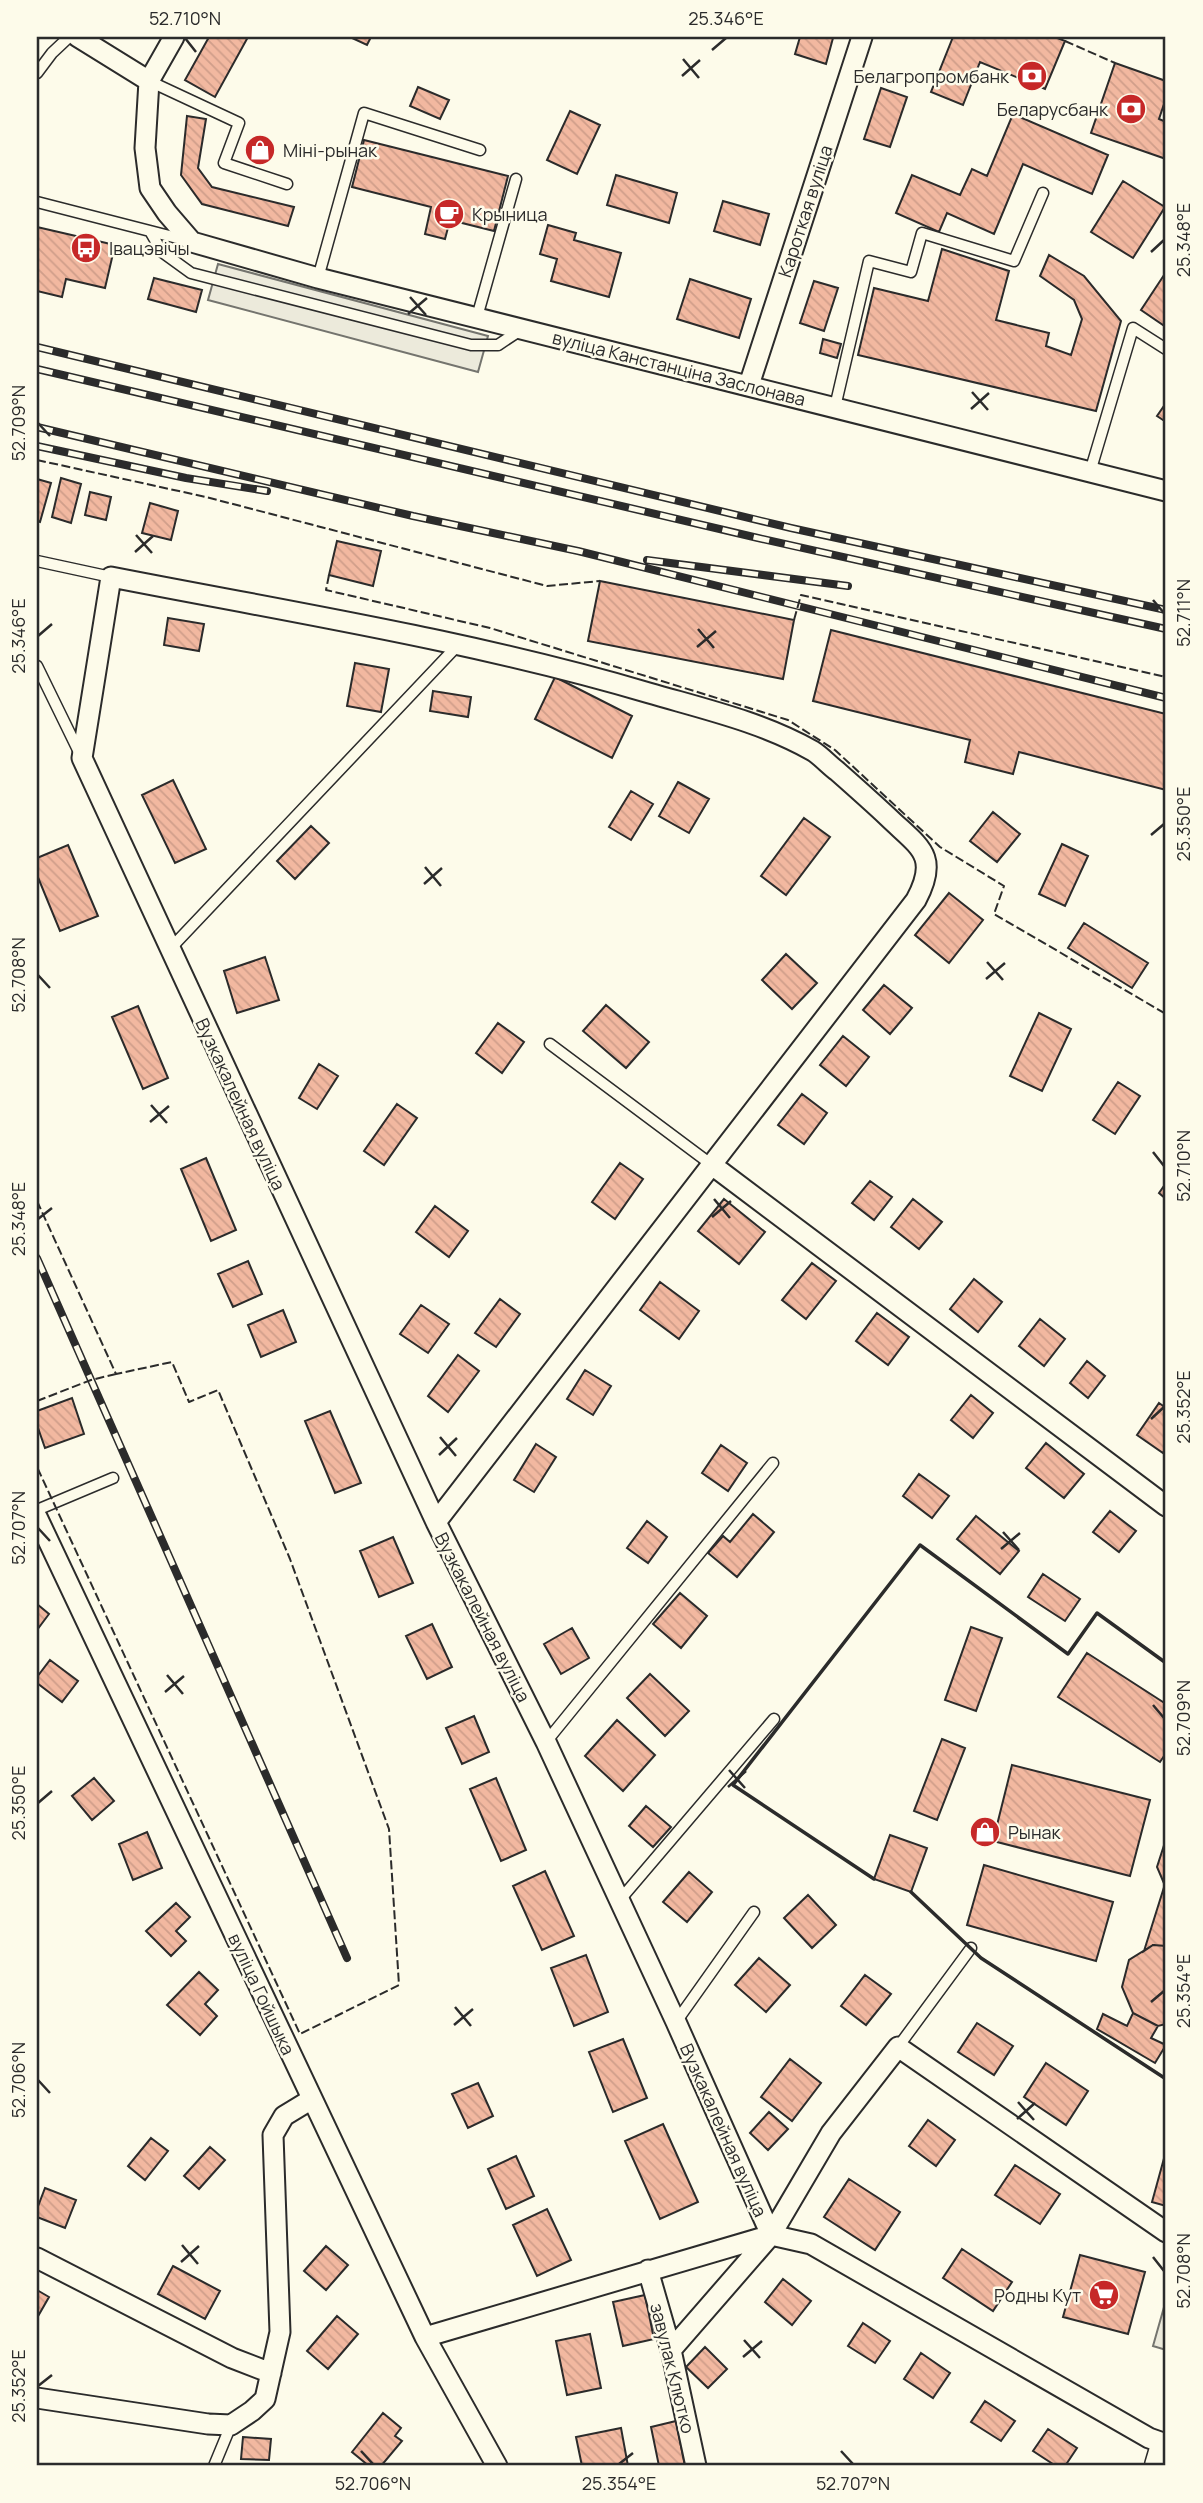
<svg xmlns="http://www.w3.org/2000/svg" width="1203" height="2503" font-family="Manrope,sans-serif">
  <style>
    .parking { fill: #eceadb; stroke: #74746e; stroke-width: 2 }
    .building { fill: url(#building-back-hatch); stroke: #2b2b2b; stroke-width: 2 }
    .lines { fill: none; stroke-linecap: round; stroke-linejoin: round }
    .lane-casing { stroke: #2b2b2b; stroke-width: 13 }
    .street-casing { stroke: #2b2b2b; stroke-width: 23 }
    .primary-casing { stroke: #2b2b2b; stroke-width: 35 }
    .lane { stroke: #fdfbea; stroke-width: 10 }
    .street { stroke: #fdfbea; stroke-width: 19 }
    .primary { stroke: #fdfbea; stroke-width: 32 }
    .rail-casing { stroke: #2b2b2b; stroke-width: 8 }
    .rail { stroke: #fdfbea; stroke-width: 5; stroke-dasharray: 16; stroke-linecap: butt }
    .fence { stroke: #2b2b2b; stroke-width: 2; stroke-dasharray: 9 3.5; stroke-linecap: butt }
    .wall { stroke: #2b2b2b; stroke-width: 3.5 }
    .ticks { fill: none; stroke: #2b2b2b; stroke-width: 2.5 }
    .labels { text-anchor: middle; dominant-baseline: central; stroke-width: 5; stroke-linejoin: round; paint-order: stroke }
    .poi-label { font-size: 18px; fill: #2b2b2b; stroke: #fdfbea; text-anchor: start }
    .street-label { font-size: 18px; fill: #2b2b2b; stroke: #fdfbea }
    .neatline { fill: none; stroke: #2b2b2b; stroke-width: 2.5 }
    .ticks-label { font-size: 18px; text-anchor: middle; fill: #2b2b2b }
  </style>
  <defs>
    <pattern id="building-back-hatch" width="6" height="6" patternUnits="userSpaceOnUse" patternTransform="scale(1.75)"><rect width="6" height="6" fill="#f2b8a0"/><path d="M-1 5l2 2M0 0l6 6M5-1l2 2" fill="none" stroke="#d09e8a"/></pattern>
  </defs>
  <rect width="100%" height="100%" fill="#fdfbea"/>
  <!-- parking -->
  <path class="parking" d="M218,264L488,336L478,372L208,300Z
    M1166,2300V2350L1153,2346Z"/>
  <!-- building -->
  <path class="building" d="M209,37H248L215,97L185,80Z
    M350,37H371L367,45Z
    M800,37L833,38L826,64L795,54Z
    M953,37H1055L1065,41L1045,89L980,62L963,105L931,92Z
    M1115,63L1166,81V98L1159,119L1166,122V159L1091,133Z
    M418,87L449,100L440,119L410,106Z
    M881,88L907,97L890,147L864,139Z
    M570,111L600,125L577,174L547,160Z
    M1013,114L1108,155L1092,194L1023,164L994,234L947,213L939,232L896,213L912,175L960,195L972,169L987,176Z
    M187,116L206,119L198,168L212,187L294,207L288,226L202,204L181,175Z
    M364,140L508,176L494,231L450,220L445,239L425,234L431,207L352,187Z
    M616,175L677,193L669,223L607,205Z
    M1123,181L1165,207L1133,258L1091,232Z
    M723,201L769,214L760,245L714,231Z
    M548,225L576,233L574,240L621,253L609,297L551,281L557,259L540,254Z
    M37,227L115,245L105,288L66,279L62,297L37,291Z
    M942,249L1009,271L996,320L1049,333L1046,346L1071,355L1082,319L1074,300L1040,276L1049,255L1084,276L1121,321L1096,411L858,355L874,288L928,301Z
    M1166,272V327L1141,310Z
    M154,278L202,290L196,312L148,299Z
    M690,279L751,299L739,338L677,319Z
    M814,281L838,288L824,331L800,323Z
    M823,339L841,344L837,358L820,353Z
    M1166,403V422L1157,416Z
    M61,478L81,484L71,523L52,517Z
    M37,479L51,483L40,522L37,521Z
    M90,492L111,497L106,520L85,515Z
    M150,503L178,511L171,540L142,533Z
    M337,541L381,551L373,586L329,575Z
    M600,581L794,620L783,679L588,641Z
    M168,618L204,624L199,651L164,645Z
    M831,630L1166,714V790L1019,752L1013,774L965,762L970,740L813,701Z
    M355,663L389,669L381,712L347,706Z
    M555,677L632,716L612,758L535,719Z
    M433,691L471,697L468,717L430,711Z
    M173,780L206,849L175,863L142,795Z
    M678,782L709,799L689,833L659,816Z
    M631,791L653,804L631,840L609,827Z
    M993,812L1020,834L997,862L970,841Z
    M804,818L830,837L786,895L761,876Z
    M311,826L329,843L295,879L277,861Z
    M1062,844L1088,856L1065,906L1039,894Z
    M68,845L98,916L60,931L37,875V858Z
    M949,893L983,920L949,963L915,935Z
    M1084,923L1148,963L1132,988L1068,948Z
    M786,954L817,983L792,1009L762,980Z
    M265,957L279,1000L237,1013L224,971Z
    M884,985L912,1008L890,1034L863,1010Z
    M606,1005L649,1042L626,1068L583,1031Z
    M138,1006L168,1078L143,1089L112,1017Z
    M1039,1013L1071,1029L1042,1091L1010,1076Z
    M498,1023L524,1042L502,1073L476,1053Z
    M843,1036L869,1057L846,1086L820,1065Z
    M319,1064L338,1076L317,1109L299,1098Z
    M1118,1082L1140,1096L1115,1134L1093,1120Z
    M802,1094L827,1113L804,1144L778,1125Z
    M397,1104L417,1118L384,1165L364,1151Z
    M206,1158L236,1230L211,1241L181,1169Z
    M620,1163L643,1179L615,1219L592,1202Z
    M870,1181L892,1197L874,1220L852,1203Z
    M1166,1183V1199L1159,1193Z
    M724,1199L765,1232L739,1264L698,1231Z
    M913,1199L942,1222L919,1249L891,1227Z
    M435,1206L468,1231L449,1257L416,1232Z
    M248,1261L262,1294L233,1307L218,1274Z
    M812,1263L836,1281L806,1319L782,1300Z
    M974,1279L1002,1302L978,1332L950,1309Z
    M660,1282L699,1311L679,1339L640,1310Z
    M500,1299L520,1314L496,1347L475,1333Z
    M421,1305L449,1324L428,1353L400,1334Z
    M283,1310L296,1342L261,1357L248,1325Z
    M877,1313L909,1337L888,1365L856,1341Z
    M1040,1319L1065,1339L1044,1366L1019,1346Z
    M458,1355L479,1371L448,1412L428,1396Z
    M1087,1361L1105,1376L1088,1398L1070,1383Z
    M585,1370L611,1386L593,1415L567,1399Z
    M971,1395L993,1413L973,1438L951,1420Z
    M72,1398L84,1434L45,1448L37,1425V1411Z
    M1159,1403L1166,1408V1448L1163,1453L1137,1435Z
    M330,1411L361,1483L335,1493L305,1421Z
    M1046,1443L1084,1474L1064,1498L1026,1468Z
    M536,1444L556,1457L534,1492L514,1480Z
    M721,1445L747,1463L728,1491L702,1473Z
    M919,1474L949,1496L932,1518L903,1496Z
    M1110,1511L1136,1531L1119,1552L1093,1532Z
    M753,1514L774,1532L737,1577L708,1553L723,1536L730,1542Z
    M976,1516L1019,1551L1000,1574L957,1539Z
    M647,1521L667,1537L648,1563L627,1548Z
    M393,1537L413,1583L379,1597L360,1551Z
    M1043,1574L1080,1599L1065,1621L1028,1597Z
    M680,1593L707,1616L681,1648L653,1624Z
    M37,1604L49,1614L37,1630Z
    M432,1624L452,1667L427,1679L406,1636Z
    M971,1627L1002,1638L976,1711L945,1700Z
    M572,1628L589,1658L561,1674L544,1644Z
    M1087,1653L1166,1704V1753L1160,1762L1058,1697Z
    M50,1660L78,1681L62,1702L37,1683V1677Z
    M650,1674L689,1711L665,1736L627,1698Z
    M474,1716L489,1752L462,1764L446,1728Z
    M617,1720L655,1755L623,1791L585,1756Z
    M942,1739L965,1748L937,1820L914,1811Z
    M1012,1765L1150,1800L1130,1876L993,1841Z
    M94,1778L114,1801L92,1820L72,1796Z
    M496,1778L526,1850L501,1861L470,1789Z
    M646,1806L671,1827L653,1847L629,1826Z
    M147,1832L162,1868L133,1880L119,1844Z
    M890,1835L927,1848L911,1892L874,1879Z
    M1166,1839V1888L1157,1867Z
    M984,1865L1113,1902L1096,1961L967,1925Z
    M545,1871L574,1936L542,1950L513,1886Z
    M689,1872L712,1892L687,1922L663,1902Z
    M1165,1884L1166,1946L1153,1945L1144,1951Z
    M808,1895L836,1925L812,1948L784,1918Z
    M176,1903L190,1917L176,1931L186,1941L171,1956L146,1931Z
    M1153,1945L1166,1946V2024L1158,2026L1133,2013L1122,1987L1129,1960Z
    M586,1955L608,2012L574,2026L551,1968Z
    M759,1958L790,1985L766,2012L735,1985Z
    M199,1972L218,1990L205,2004L217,2016L200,2035L167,2005Z
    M865,1975L891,1994L866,2025L841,2006Z
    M1133,2013L1158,2026L1151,2038L1166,2045L1155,2063L1097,2029L1103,2014L1127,2026Z
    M977,2023L1013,2046L994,2075L958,2052Z
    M623,2039L647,2098L613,2112L589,2052Z
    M790,2059L821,2083L792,2121L761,2097Z
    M1046,2063L1088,2091L1066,2125L1024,2097Z
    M478,2083L493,2116L468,2128L452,2094Z
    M769,2112L788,2129L768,2150L750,2133Z
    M928,2120L955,2140L936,2166L909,2146Z
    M663,2124L698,2202L660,2219L625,2141Z
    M151,2138L168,2151L145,2180L128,2166Z
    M210,2147L225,2160L199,2189L184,2176Z
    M1166,2151V2206L1152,2202Z
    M516,2156L534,2196L506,2209L488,2169Z
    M1015,2165L1060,2194L1040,2224L995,2195Z
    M849,2179L900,2212L875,2250L824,2217Z
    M45,2188L76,2200L65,2228L37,2217V2209Z
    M547,2209L571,2260L537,2276L513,2225Z
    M326,2246L348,2265L326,2290L304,2271Z
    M962,2249L1012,2282L993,2311L943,2278Z
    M1080,2255L1145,2272L1128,2334L1063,2317Z
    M173,2266L220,2291L205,2319L158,2294Z
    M783,2279L811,2301L792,2325L765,2302Z
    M37,2290L49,2297L37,2318Z
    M645,2295L654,2339L623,2346L613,2302Z
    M337,2316L358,2334L328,2369L307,2351Z
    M863,2323L890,2341L875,2363L848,2346Z
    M590,2334L601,2388L567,2395L556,2341Z
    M705,2347L727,2369L708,2388L686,2367Z
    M921,2353L950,2373L933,2398L904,2379Z
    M985,2401L1015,2421L1001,2441L971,2422Z
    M383,2413L401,2428L395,2436L402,2441L381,2466H369L352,2452Z
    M676,2421L685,2466H659L651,2427Z
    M621,2428L628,2466H582L576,2437Z
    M1048,2429L1077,2448L1065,2466H1056L1033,2451Z
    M243,2437L271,2439L269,2460L241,2459Z"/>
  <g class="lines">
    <!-- lane casing -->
    <g class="lane-casing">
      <path id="lane" d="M37,73L52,53L69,37
        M149,81L239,123L224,163L287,184
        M37,202L185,240
        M150,231L162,252L191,273L471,345H498L519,331
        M318,278L364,113L480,150
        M477,317L516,179
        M835,407L869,261L911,272L922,233L1014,261L1043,193
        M1090,472L1133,328L1166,349
        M37,561L111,577
        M37,666L80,754
        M170,949L458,645
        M550,1044L712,1165
        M37,1510L113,1478
        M546,1742L773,1463
        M619,1901L774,1719
        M676,2022L754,1912
        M898,2047L971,1948
        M214,2466L231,2425"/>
    </g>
    <!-- street casing -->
    <g class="street-casing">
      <path id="street" d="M78,37L149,81
        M174,37L149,81L145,148L150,188L167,213L192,242L318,278L1166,491
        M749,385L862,37
        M712,1165L1166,1506
        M37,1517L425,2337L497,2466
        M436,1522L916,900C940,855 919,847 888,817C871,801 854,786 837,771C829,765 821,756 813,751C762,722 704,709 649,693C473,641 290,612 111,577L82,758L436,1522L546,1742L676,2022L771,2235
        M37,2258L232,2358L271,2373
        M648,2270L671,2350L696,2466
        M425,2337L771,2235L811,2244L1149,2438L1166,2444
        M671,2350L771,2235L831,2133L898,2047L1166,2232
        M37,2398L208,2424L231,2425L252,2411L265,2399L280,2332L273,2135L284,2116L312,2099"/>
    </g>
    <!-- primary casing -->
    <g class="primary-casing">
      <path id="primary" d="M1161,2466L1166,2449"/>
    </g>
    <!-- lane -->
    <use href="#lane" class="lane"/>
    <!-- street -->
    <use href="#street" class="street"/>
    <!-- primary -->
    <use href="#primary" class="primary"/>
    <!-- rail casing -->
    <g class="rail-casing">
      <path id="rail" d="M37,347L791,528L1166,610
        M37,369L758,538L1166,629
        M37,427L413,516L578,551L1166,698
        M37,446L186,478L267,491
        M647,560L848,586
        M37,1258L347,1958"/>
    </g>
    <!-- rail -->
    <use href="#rail" class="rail"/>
    <!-- fence -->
    <path class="fence" d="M1065,41L1115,63
      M37,460L206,497L547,586L600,581
      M329,575L326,590L490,628L788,720L835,750L940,847L1004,886L994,914L1166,1014
      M794,620L801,595L1166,677
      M37,1201L116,1374L172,1362L189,1402L218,1390L290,1559L389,1829L399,1985L300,2034L37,1467
      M37,1401L91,1380L116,1374"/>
    <!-- wall -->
    <path class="wall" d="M874,1879L733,1785L920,1545L1068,1654L1097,1613L1166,1663
      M911,1892L981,1958L1166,2079"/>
  </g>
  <!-- ticks -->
  <path class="ticks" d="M185,38L196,52M712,50L726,38M683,59L699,78M682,76L700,60M1151,252L1164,240M410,297L426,315M408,314L427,298M972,392L988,410M971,409L989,393M38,423L50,436M136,535L152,553M135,552L153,536M1153,600L1164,613M698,629L714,648M38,636L52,624M697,647L716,631M1151,835L1164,824M425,867L441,886M424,884L442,868M987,962L1003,980M38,975L50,988M986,979L1005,963M151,1105L167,1123M150,1122L169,1106M1153,1152L1164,1166M714,1199L730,1218M712,1217L731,1201M38,1219L52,1208M1151,1419L1164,1407M440,1437L456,1456M439,1455L457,1438M38,1528L50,1541M1003,1532L1019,1550M1001,1549L1020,1533M167,1675L183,1694M165,1692L184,1676M1153,1705L1164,1718M729,1770L745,1788M728,1787L746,1771M38,1803L52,1791M1151,2002L1164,1991M455,2007L471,2026M454,2025L473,2009M38,2080L50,2093M1018,2102L1034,2120M1017,2119L1035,2103M182,2245L198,2264M1153,2257L1164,2271M181,2262L199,2246M744,2340L760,2358M743,2357L762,2341M38,2386L52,2375M361,2451L373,2464M841,2451L853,2464M619,2464L633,2453"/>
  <!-- icons -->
  <defs>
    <g id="bank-disc" transform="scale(1.575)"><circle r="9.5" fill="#c62828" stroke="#fdfbea"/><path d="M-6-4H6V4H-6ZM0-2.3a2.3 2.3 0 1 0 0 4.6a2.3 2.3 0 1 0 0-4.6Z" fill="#fff"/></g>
    <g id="shop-disc" transform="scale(1.575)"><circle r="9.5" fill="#c62828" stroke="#fdfbea"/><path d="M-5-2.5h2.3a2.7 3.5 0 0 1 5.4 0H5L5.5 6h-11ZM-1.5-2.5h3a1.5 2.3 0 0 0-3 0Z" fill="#fff"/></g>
    <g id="cafe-disc" transform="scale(1.575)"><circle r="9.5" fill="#c62828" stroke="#fdfbea"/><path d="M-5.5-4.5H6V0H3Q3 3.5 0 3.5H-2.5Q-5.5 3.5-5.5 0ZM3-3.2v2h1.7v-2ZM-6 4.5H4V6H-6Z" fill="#fff"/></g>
    <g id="bus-disc" transform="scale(1.575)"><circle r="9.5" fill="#c62828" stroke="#fdfbea"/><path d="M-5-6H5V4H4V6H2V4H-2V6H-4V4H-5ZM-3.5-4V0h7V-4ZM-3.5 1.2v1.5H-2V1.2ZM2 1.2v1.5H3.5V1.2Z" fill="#fff"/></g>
    <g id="supermarket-disc" transform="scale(1.575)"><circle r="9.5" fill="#c62828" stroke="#fdfbea"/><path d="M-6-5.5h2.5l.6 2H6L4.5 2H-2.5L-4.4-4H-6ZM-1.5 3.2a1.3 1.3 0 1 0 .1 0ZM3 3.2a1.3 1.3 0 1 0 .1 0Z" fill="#fff"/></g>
  </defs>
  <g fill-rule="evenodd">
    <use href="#bank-disc" x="1032" y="76"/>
    <use href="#bank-disc" x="1131" y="109"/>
    <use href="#shop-disc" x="260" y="150"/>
    <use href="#cafe-disc" x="449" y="214"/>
    <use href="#bus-disc" x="86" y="248"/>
    <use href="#shop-disc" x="985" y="1832"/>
    <use href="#supermarket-disc" x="1104" y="2295"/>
  </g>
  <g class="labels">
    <!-- poi labels -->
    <g class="poi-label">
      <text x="1009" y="76" text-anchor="end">Белагропромбанк</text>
      <text x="1108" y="109" text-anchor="end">Беларусбанк</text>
      <text x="283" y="150">Міні-рынак</text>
      <text x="472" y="214">Крыница</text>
      <text x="109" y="248">Івацэвічы</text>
      <text x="1008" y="1832">Рынак</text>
      <text x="1081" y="2295" text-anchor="end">Родны Кут</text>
    </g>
    <!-- street labels -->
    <g class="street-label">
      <text transform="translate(805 211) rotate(-72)">Кароткая вуліца</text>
      <text transform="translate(679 368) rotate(14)">вуліца Канстанціна Заслонава</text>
      <text transform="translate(241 1104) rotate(65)">Вузкакалейная вуліца</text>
      <text transform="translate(483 1617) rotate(63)">Вузкакалейная вуліца</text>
      <text transform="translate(262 1994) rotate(65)">вуліца Гойшыка</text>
      <text transform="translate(724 2130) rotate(66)">Вузкакалейная вуліца</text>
      <text transform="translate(673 2368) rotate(76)">завулак Клютко</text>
    </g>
  </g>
  <!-- border -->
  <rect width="1203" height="2503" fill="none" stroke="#fdfbea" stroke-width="77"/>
  <rect x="38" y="38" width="1126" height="2426" class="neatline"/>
  <g class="ticks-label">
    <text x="185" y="25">52.710°N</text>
    <text x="726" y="25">25.346°E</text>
    <text transform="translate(1184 240) rotate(-90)" y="6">25.348°E</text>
    <text transform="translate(19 423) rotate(-90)" y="6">52.709°N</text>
    <text transform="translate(1184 613) rotate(-90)" y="6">52.711°N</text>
    <text transform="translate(19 636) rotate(-90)" y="6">25.346°E</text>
    <text transform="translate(1184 824) rotate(-90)" y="6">25.350°E</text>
    <text transform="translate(19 975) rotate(-90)" y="6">52.708°N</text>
    <text transform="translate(1184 1166) rotate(-90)" y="6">52.710°N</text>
    <text transform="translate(19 1219) rotate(-90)" y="6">25.348°E</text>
    <text transform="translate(1184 1407) rotate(-90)" y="6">25.352°E</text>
    <text transform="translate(19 1528) rotate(-90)" y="6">52.707°N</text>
    <text transform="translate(1184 1718) rotate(-90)" y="6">52.709°N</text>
    <text transform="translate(19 1803) rotate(-90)" y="6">25.350°E</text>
    <text transform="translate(1184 1991) rotate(-90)" y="6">25.354°E</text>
    <text transform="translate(19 2080) rotate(-90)" y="6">52.706°N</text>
    <text transform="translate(1184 2271) rotate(-90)" y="6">52.708°N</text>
    <text transform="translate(19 2386) rotate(-90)" y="6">25.352°E</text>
    <text x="373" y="2490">52.706°N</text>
    <text x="619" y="2490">25.354°E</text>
    <text x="853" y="2490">52.707°N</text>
  </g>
</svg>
